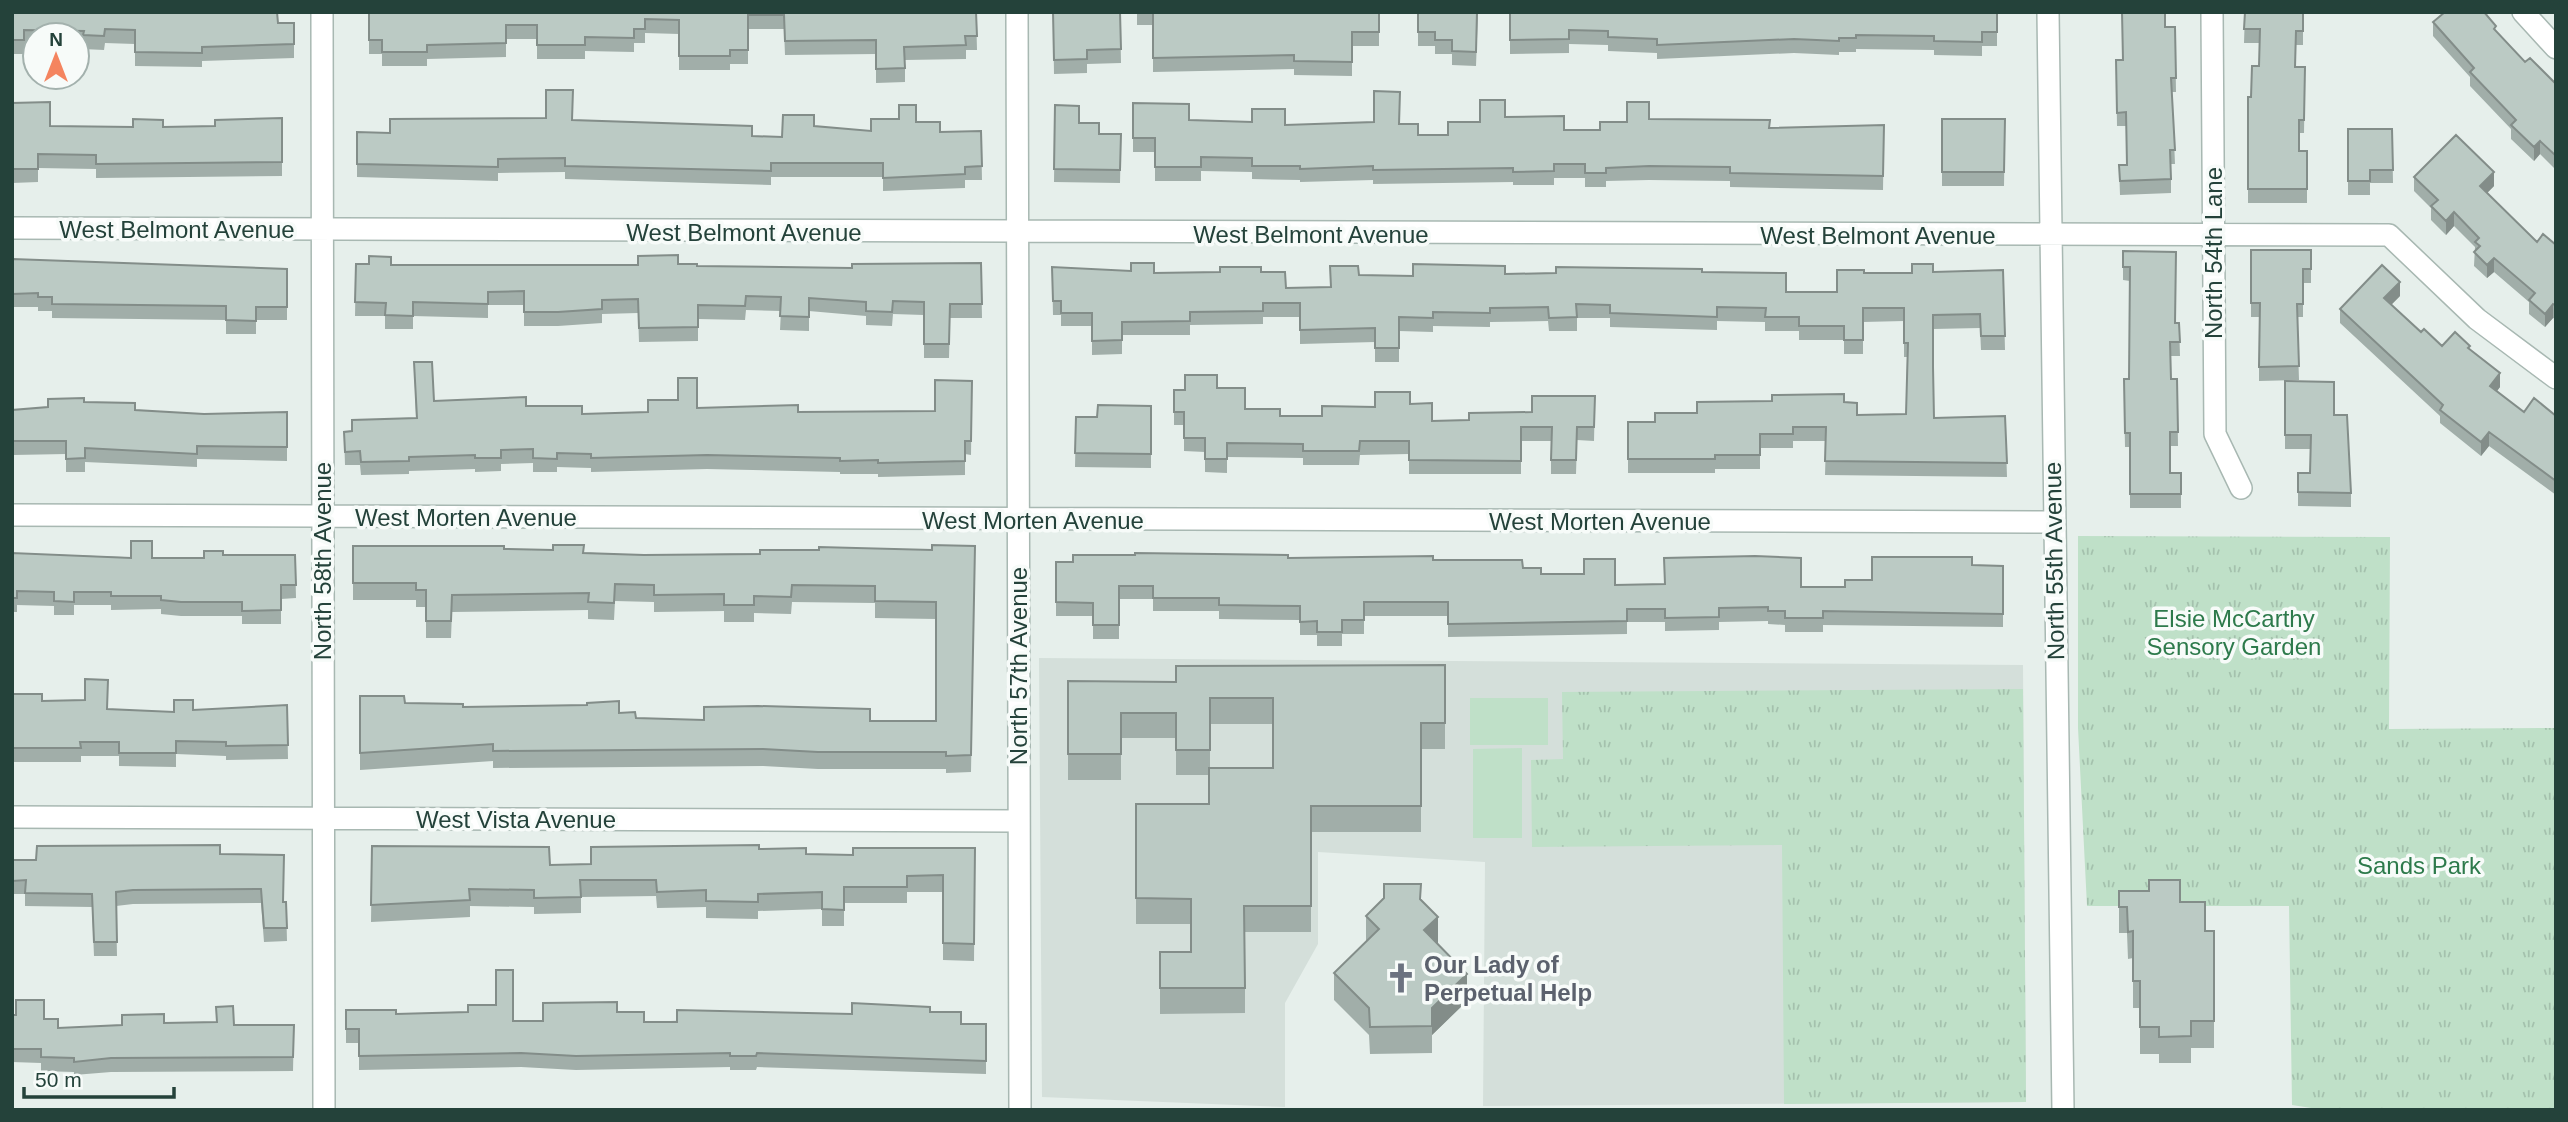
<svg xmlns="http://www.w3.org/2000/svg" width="2568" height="1122" font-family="Arial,sans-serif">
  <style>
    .built { fill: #d4dfda }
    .grass { fill: #bfe0c8 }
    .park { fill: url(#park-tufts) }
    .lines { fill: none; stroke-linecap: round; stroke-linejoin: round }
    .minor-casing { stroke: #a8b8b2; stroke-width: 24 }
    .minor { stroke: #fff; stroke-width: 21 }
    .wall { fill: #a1aea9; fill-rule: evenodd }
    .shaded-wall { fill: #838d89 }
    .building { fill: #bbcac4; stroke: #838d89; stroke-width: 2 }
    .labels { text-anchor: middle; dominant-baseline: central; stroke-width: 7; stroke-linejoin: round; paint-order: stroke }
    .street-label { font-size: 24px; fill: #24423a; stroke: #f7fbf9 }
    .park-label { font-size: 24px; fill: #2d7a4b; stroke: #f7fbf9 }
    .worship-label { font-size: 24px; font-weight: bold; fill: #5b616d; stroke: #f7fbf9; text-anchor: start }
  </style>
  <defs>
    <pattern id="park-tufts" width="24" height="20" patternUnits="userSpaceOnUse" patternTransform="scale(1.75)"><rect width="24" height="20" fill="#bfe0c8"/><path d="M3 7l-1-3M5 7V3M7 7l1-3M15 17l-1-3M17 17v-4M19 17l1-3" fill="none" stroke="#a4c1ad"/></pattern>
  </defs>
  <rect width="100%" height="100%" fill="#e6efeb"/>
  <!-- built -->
  <path class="built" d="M1039,658L2023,665L2026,1102L1483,1106L1485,862L1318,852V944L1285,1003V1107L1042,1097Z"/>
  <!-- grass -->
  <path class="grass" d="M1470,698H1548V745H1470Z
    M1522,748V838H1473V749Z"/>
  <!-- park -->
  <path class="park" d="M2078,536L2390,537L2389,729L2556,728V1110H2324L2292,1105L2289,906H2087L2078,728Z
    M2023,689L2026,1102L1784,1104L1782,845L1532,847L1531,760L1563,759L1562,692Z"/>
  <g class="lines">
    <!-- minor casing -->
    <g class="minor-casing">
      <path id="minor" d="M322,12L324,1110
        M1017,12L1020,1110
        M2048,12L2063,1110
        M2212,12L2215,434L2241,488
        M2523,12L2556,48
        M12,228L2389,235L2477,319L2556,378
        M12,515L2054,522
        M12,817L1019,821"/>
    </g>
    <!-- minor -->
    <use href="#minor" class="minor"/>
  </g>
  <!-- wall -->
  <path class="wall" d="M12,12L278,23H294V58L202,61V67L135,66V44L105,43L104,50L83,49V45H77V35H35V44H24V54H12Z
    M369,12H976L977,50H966V59L905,60V82L876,83V54L785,55L784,29H748V64H730V70H679V34L645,33V43H634V52L585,51V59H537V39H506V57L427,59V66H382V54H369Z
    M1053,12H1120L1121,63L1087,64V73L1054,74Z
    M1137,12H1379V46H1352V76L1294,75V69L1153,72V25H1137Z
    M1418,12H1478L1476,66L1452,65V54H1435V46H1418Z
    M1510,12H1997V46H1982V56L1934,55V50L1856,49V52H1839V55L1794,53L1657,59V53L1608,51V45L1569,44V53L1510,54Z
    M2245,12H2303V45H2296L2295,67H2305L2304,133H2299V151H2307V203H2248V97H2251L2259,66V43H2244Z
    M2488,12L2487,15L2496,31L2525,62L2556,84V170L2540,154L2534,161L2511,139V129L2470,86V77L2433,36V22Z
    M2165,27H2175L2176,92H2172L2175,164H2171V193L2120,195L2119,165H2126V126H2117L2116,60H2123Z
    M12,103L50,126L163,127L215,126L282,118V176L96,178V169L38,168V182L12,183Z
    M1133,103L1189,120L1285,125L1418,135H1448L1480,122L1505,117L1564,130H1600L1627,122L1649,119L1770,128L1884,125L1883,190L1730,187V181L1649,180L1606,181V187H1585V178H1554V185H1513V182L1373,184V180L1300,182V180L1252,179V172L1201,171V181H1155V152H1133Z
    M1055,105L1079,123L1099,134H1121L1120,183L1054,182Z
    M546,118L573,120L752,136L782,137L814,126L871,131L916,122L940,132L981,131L982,180H965V188L883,191V177H771V185L565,179V172L498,173V181L357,177V132L390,133Z
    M1942,119H2005L2004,186H1942Z
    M2348,129H2392L2393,183H2370V195H2348Z
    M2414,177L2494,186L2487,193L2537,242L2556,245V319L2553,318L2545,327L2529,314V302L2494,272L2487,278L2474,266L2475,247L2454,226L2446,235L2431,220V208L2414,191Z
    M2251,250H2311V283H2303V317H2297L2299,380L2259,381V317H2251Z
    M2123,251L2175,323H2179L2180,356H2171V379H2177L2178,446H2170V473H2181V508H2130V447H2125L2124,393L2129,379L2130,281L2123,280Z
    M12,259L287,269V320H256V334H226V320L52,318V311H38V307H12Z
    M981,263L982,318H950L949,358H924V315L893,314L892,326L866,325V316L809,311V331L780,330L781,311L746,310L745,320L698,319V341L639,342L638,313L602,314V323L558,326H524V305H488V318L413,316V329H385V316H355L356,264L638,265L678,264L697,266L852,268Z
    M1052,267L1154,273L1261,272L1286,288L1330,287L1359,275L1413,276L1702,272L1786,292H1837L1864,273L2003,270L2005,350H1981L1980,328L1933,329L1934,418L2005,416L2007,477L1825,475L1826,441H1793V448H1760V469H1715V473H1628V422H1655L1697,413L1844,402L1857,415L1906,414L1907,357H1904V321L1863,322V354H1844V340H1799V331H1765V322L1717,321V330L1610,327V318H1577V331H1549L1548,321L1490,322V327L1433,326V332L1399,331V362H1375V342L1300,344V317H1263V324L1190,325V335H1122V354L1092,355V326H1061V315H1053Z
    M2400,296L2391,305L2421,332L2442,346L2470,350L2500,387L2497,391L2524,412L2556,416V495L2489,446L2481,456L2440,423V416L2340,323V309Z
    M414,362L434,401L526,406L582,414L648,412L697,408L798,412L935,411L972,381L971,455L965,454V475L878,477V474H840V472L707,469L591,472V468L557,467V472H533V463L501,464V471L475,472V469L409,471V474L361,475L360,465H345L344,432L352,431L416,418Z
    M2285,381L2334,415L2351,493V507L2298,506V473H2310L2311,449H2285Z
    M1217,388L1245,409L1280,416H1322L1375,407L1410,404L1432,421L1469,420L1532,412L1595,396L1594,441L1577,440L1576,474H1551V441H1521V474H1409V454L1360,455L1359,465H1303V458L1227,457V473L1205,472V452L1184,451V425H1174V412L1185,390Z
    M84,402L135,410L204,414L287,412V461L197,459V467L85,462V472H66V454L13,455L12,465V410L48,407Z
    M1151,406V468L1075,467L1076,417H1097Z
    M353,546L504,549L644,555L932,550L975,546L971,772L946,773V769H818L763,766L493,768V761L360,770V696L405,703L463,707L619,713L636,718L704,720L936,721V619L875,618V603L792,602L791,614L754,613V622H724V611L654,612V602L615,601L614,620L588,619V610L452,612L451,638H426V607H416V600H353Z
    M12,553L152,558H204L223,555H295L296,598L281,599V624H242V616H181L161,614V609L111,610V605H74V615H54V606L17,605V612H12Z
    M1288,558L1433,560L1523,568L1541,574L1615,585L1801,587H1845L1872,580L1972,565L2003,566V627L1823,625V632H1785V625L1768,624V621L1719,622V630L1665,631V622H1627V634L1448,637V616H1364V634H1342V646H1317V635H1300V620L1219,619V611H1153V599H1119V639H1093V616H1056V562Z
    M1445,665V749H1421V832H1311V932H1245V1013L1160,1014V952H1191V924H1136V804H1209V775H1176V738H1121V780H1068V681L1176,682ZM1210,724H1273V768H1210Z
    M12,694L42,701L108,709L174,712L193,710L287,705L288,759L226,760V756L176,754V767L119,766V756H81V762H12Z
    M372,846L550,865L591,864L759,849L806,854L853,855L975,848L974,961L943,960V892H907V903H844V926H822V909L758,911V919L706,918V907L657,908L656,896L581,897V913L534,914V907L470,906V917L371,922Z
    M220,854L284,902H286L287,941L264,942L261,903L133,904L116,906L117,956H94L92,907L25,906V894H12V860Z
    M2119,891L2180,902L2205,931H2214V1048H2191V1063H2159V1054H2140V1008H2133V958L2128,959L2127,933H2119Z
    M1384,898L1421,899L1438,944L1467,1001L1432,1035V1053L1370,1054L1369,1035L1334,1000V973L1366,942V916Z
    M346,1010L513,1021H543L617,1012L644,1022L852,1014L930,1012L961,1024H986V1074L757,1067L756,1070H730V1067L576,1070L521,1067L359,1070V1043H346Z
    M12,1015L44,1019L58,1028L164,1023L294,1025L293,1071L111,1072L74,1075V1072L41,1071V1063L12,1062Z"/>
  <!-- shaded-wall -->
  <path class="shaded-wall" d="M2540,141V154L2534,161V147Z
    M2494,172V186L2480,200V186Z
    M2454,212V226L2446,235V221Z
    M2494,258V272L2487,278V265Z
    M2400,282V296L2384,312V298Z
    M2553,304V318L2545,327V314Z
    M2500,373V387L2490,400V386Z
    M2489,432V446L2481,456V442Z
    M1438,917V944L1424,930Z
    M1467,974V1001L1432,1035V1008Z"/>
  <!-- building -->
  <path class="building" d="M12,12H277L278,23H294V44L202,47V53L135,52V30L105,29L104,36L83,35L84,31L24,30V40H12Z
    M369,12H976L977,36H965L966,45L904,47L905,68L876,69V40L785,41L784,15H748V50H730V56H679V20L645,19V29H634V38L585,37V45H537V25H506V43L427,45V52H382V40H369Z
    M1053,12H1120L1121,49L1087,50V59L1054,60Z
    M1153,12H1379V32H1352V62L1294,61V55L1153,58Z
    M1418,12H1477L1476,52L1452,51V40H1435V32H1418Z
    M1510,12H1997V32H1982V42L1934,41V36L1856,35V38H1839V41L1794,39L1657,45V39L1608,37V31L1569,30V39L1510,40Z
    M2122,12H2165V27H2175L2176,78H2171L2175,150H2170L2171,179L2120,181L2119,165H2127L2126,112L2117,113L2116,60H2123Z
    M2245,12H2303V31H2296L2295,67H2305L2304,120H2299V151H2307V189H2248V97H2251L2252,66H2259L2260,29H2244Z
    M2445,12H2484L2496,26L2494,29L2525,62L2530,58L2556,84V156L2540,141L2534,147L2511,125L2516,120L2470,72L2474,68L2433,22Z
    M546,90H573L572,120L752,126V136L782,137L783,115H814V126L871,131V119H899V105H916V122H940V132L981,131L982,166L965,167V174L883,178V163H771V171L565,166V158L498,159V167L357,164V132L390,133V119L546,118Z
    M1374,91L1400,92L1399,124H1418V135H1448V122H1480V100H1505V117L1564,116V130H1600V122H1627V102H1649V119L1770,120L1769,128L1884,125L1883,176L1730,173V167L1649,166L1606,168V173H1585V164H1554V171L1513,172V168L1373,170V166L1300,169V166H1252V158L1201,157V167H1155V138H1133V103L1189,104V120L1252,122V109H1285V125L1374,122Z
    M50,102V126L133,127V119L163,120V127L215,126V120L282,118V162L96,164V155L38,154V169H12V103Z
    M1055,105L1079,106V123H1099V134H1121L1120,170L1054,169Z
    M1942,119H2005L2004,172H1942Z
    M2348,129H2392L2393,170H2370V181H2348Z
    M2456,135L2494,172L2480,186L2537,242L2543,234L2556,245V306L2553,304L2545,314L2529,300L2535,293L2494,258L2487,265L2474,252L2480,246L2475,242L2479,238L2454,212L2446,221L2431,206L2438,200L2414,177Z
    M2251,250H2311V269H2303V304H2297L2299,366L2259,367L2260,303H2251Z
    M2123,251L2176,252L2175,323H2179L2180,342H2170L2171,379H2177L2178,432H2170V473H2181V494H2130V433H2125L2124,379H2129L2130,267H2123Z
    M678,255V264H697V266L852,268V264L981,263L982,304H950L949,344H924V302L893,301L892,312L866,311V302L809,298V317L780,316L781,297L746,296L745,306L698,305V327L639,328L638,299L602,300V309L558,312H524V291L488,292V304L413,302V316L385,315L386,303L355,302L356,264H369V256L391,257V265H638V256Z
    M12,259L287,269V307H256V321L226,320V306L52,304V297H38V293L12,294Z
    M1131,263H1154V273L1220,272V267H1261V272H1285L1286,288L1331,287L1330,266H1358L1359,275L1413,276V264L1505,266V274L1556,273V267L1702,269V272L1786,273V292H1837V270H1864V273H1912V264H1933V272L2003,270L2005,336H1981L1980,314L1933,315V367L1934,418L2005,416L2007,463L1825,461L1826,427H1793V434H1760V455H1715V459H1628V422H1655V413H1697V402L1772,401V395L1844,394V402L1857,403V415L1906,414L1908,343H1904V308H1863V340H1844V326H1799V317H1765L1766,308L1717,307V317L1610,313V305L1576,304L1577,317L1549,318L1548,307L1490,308V313L1433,312V318L1399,317V348H1375V328L1300,330V303H1263V311L1190,312V321L1122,322V340L1092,341V313H1061V301H1053L1052,267L1131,271Z
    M2382,265L2400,282L2384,298L2421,332L2424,329L2442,346L2455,332L2470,346L2468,348L2500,373L2490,386L2524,412L2534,398L2556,416V481L2489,432L2481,442L2440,410L2443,405L2340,309Z
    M414,362H432L434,401L526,397V406H582V414L648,412V400H678V378H697V408L798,405V412L935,411V380L972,381L971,441H965V461L878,463V460L840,461V458L707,455L591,458V454L557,453V459L533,458V449L501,450V458H475V455L409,457V461L361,462L360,451L345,452L344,432L352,431V420L417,418Z
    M1185,375H1217V388H1245V409H1280V416H1322V406L1375,407V392H1410V404L1432,403V421L1469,420V413L1532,412V396H1595L1594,427H1577L1576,460H1551L1552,427H1521V461L1409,460V441H1360L1359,451H1303V444L1227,443V459H1205V438H1184V412H1174V390H1185Z
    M2285,381L2334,382V415H2347L2351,493L2298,492V473H2310L2311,435H2285Z
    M84,398V402L135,403V410L204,414L287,412V447L197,446V454L85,448V458L66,459V441H13L12,451V410L48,407V399Z
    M1098,405L1151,406V454L1075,453L1076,417H1097Z
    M131,541H152V558H204V551H223V555H295L296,585H281V610L242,611V602H181L161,600V596H111V592H74V602L54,601V592L17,591V598H12V553L131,558Z
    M553,545H584L583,553L644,555L760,554V550H819V547L932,550V545L975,546L971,755L946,756V752H818L763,749L493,751V744L360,753V696H404L405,703L463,704V707L587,705V703L619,701V713L635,712L636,718L704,720V707L758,706L870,709V721H936V602L875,601V586L792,585L791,597L754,596V605H724V594L654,595V585L615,584L614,603L588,602L589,593L452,595L451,621H426V590H416V583H353V546H504V549L553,550Z
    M1135,553L1288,555V558L1433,556V560H1522L1523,568H1541V574H1584V559H1615V585L1665,584L1664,558L1755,556L1801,558V587H1845V580H1872V557H1972V565L2003,566V614L1823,611V618H1785V611H1768V607L1719,608V617L1665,618V609H1627V621L1448,624V602H1364V620H1342V632H1317V621L1300,622V606L1219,605V598H1153V586H1119V625H1093V603L1056,602V562H1073V555H1135Z
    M1445,665V723H1421V806H1311V906H1244L1245,988H1160V952H1191V899L1136,898V804H1209V768H1273V698H1210V750H1176V713H1121V754H1068V681L1176,682V666Z
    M85,679L108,680L107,709L174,712V700H193V710L287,705L288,745L226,746V742L176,741V753H119V742H80L81,748H12V694H42V701L85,700Z
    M220,845V854L284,855L283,902H286L287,928H264L261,889L133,890L116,892L117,942H94L92,894L25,893L26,880L12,881V860H36L37,846Z
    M759,845V849L806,848V854L853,855V848H975L974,944L943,943V875L907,876V887H844V910L822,909V892L758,894V902L706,901V890L657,892L656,880H580L581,897L534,898V890L469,889L470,900L371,905L372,846L549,847L550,865L591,864V847Z
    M2149,880H2180V902H2205V931H2214V1021H2191V1036L2159,1037V1027H2140V981H2133V931L2128,932L2127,907H2119V891H2149Z
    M1384,884H1421L1420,899L1438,917L1424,930L1467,974L1432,1008V1026L1370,1027L1369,1008L1334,973L1379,929L1366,916L1384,898Z
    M496,970H513V1021H543V1003L617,1002V1012H644V1022H677V1010L852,1014V1003L930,1007V1012H961V1024H986V1061L757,1053L756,1056H730V1053L576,1056L521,1053L359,1056V1029H346V1010H396V1014L468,1012V1005H496Z
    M16,1000H44V1019H58V1028L122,1025V1015L164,1014V1023L217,1022L216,1007L233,1006L234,1025H294L293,1057L111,1058L74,1062V1058L41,1057V1049H12V1015H16Z"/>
  <!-- icons -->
  <defs>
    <g id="church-bare" transform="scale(2.415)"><path d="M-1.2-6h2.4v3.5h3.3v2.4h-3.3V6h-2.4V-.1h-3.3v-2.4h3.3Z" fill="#6b7280" stroke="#f7fbf9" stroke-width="2.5" paint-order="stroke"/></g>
  </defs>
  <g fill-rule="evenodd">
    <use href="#church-bare" x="1401" y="978"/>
  </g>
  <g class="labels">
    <!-- street labels -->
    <g class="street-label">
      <text x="177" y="229">West Belmont Avenue</text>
      <text x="744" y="232">West Belmont Avenue</text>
      <text x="1311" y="234">West Belmont Avenue</text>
      <text x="1878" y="235">West Belmont Avenue</text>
      <text transform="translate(2213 253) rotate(-90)">North 54th Lane</text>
      <text x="466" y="517">West Morten Avenue</text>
      <text x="1033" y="520">West Morten Avenue</text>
      <text x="1600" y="521">West Morten Avenue</text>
      <text transform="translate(322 561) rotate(-90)">North 58th Avenue</text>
      <text transform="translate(2054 561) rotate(-91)">North 55th Avenue</text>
      <text transform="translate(1018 666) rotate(-90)">North 57th Avenue</text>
      <text x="516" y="819">West Vista Avenue</text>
    </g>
    <!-- park labels -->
    <g class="park-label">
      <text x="2234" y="618">Elsie McCarthy<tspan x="2234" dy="28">Sensory Garden</tspan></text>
      <text x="2419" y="865">Sands Park</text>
    </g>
    <!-- worship labels -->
    <g class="worship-label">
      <text x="1424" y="964">Our Lady of<tspan x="1424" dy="28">Perpetual Help</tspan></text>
    </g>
  </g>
  <!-- border -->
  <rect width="2568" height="1122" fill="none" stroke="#24423a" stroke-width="28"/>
  <!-- north arrow -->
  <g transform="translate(56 56)"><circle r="33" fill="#f7fbf9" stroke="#a3b1ad" stroke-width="2"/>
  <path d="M0-5L12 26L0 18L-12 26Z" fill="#f4845f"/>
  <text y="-10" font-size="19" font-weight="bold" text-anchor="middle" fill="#24423a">N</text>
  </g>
  <!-- scale -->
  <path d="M24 1087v10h150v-10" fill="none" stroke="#24423a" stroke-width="3.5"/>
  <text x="35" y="1087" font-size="21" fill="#24423a" stroke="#f7fbf9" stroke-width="5" paint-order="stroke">50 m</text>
</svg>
